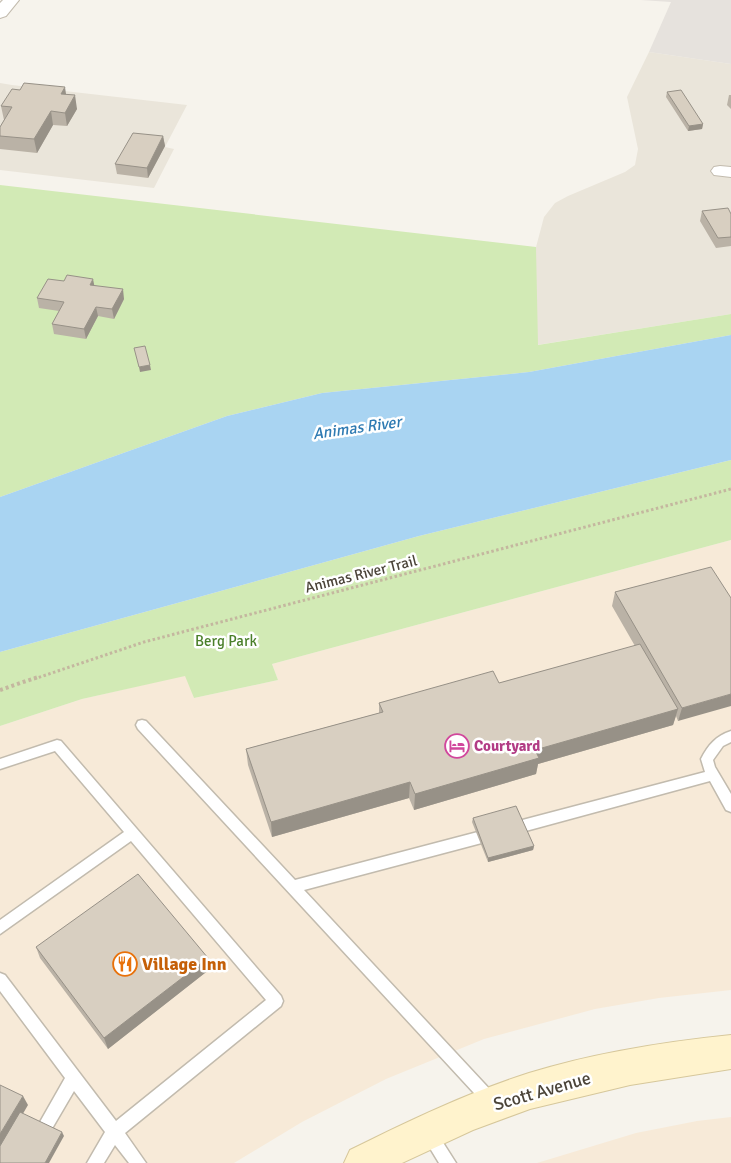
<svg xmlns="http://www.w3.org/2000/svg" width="731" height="1163" font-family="Signika,sans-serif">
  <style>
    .residential { fill: #eae5da }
    .commercial { fill: #f7ead8 }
    .industrial { fill: #e6e2dd }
    .green { fill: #d2eab5 }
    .water { fill: #a9d4f2 }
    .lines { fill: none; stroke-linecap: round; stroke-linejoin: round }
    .lane-casing { stroke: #c2bbae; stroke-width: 3 }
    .street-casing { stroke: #c2bbae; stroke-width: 2 }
    .secondary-casing { stroke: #d6c79b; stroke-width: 2 }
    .path-far1 { stroke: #c4b79f; stroke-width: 3; stroke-dasharray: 2.5 2.5; stroke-linecap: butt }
    .path { stroke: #c4b79f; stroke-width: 4; stroke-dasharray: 3 3; stroke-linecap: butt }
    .lane { fill: #fff; fill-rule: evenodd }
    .street { fill: #fff; fill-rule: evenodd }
    .secondary { fill: #fff3cd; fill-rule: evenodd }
    .wall { fill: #bab2a6 }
    .shaded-wall { fill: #979187 }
    .building { fill: #d8cfc1; stroke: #979187 }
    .labels { text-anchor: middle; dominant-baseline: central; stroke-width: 5; stroke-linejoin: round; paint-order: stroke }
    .street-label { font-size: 15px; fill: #4b4439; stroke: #fff }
    .park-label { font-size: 15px; fill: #4a7f2a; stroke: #fff }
    .hotel-label { font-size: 15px; font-weight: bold; fill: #b23c85; stroke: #fff; text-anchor: start }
    .water-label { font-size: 16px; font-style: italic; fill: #2e7ab2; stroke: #fff }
    .near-food-label { font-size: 18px; font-weight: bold; fill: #c56008; stroke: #fff; text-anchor: start }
    .near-street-label { font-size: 18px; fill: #4b4439; stroke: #fff }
  </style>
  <rect width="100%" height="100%" fill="#f6f3ec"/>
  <!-- residential -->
  <path class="residential" d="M649,52L731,64V314L537,345L535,251L544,217L555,203L568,196L625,172L635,165L638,149L627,97Z
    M0,83L12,85L187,105L165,147L174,149L154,188L0,170Z"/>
  <!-- commercial -->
  <path class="commercial" d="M731,540V990L659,998L595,1009L484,1039L386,1079L302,1122L234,1163H0V726L82,699L186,675L194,698L278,680L272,664Z
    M731,1117V1163H537L636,1133L697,1121Z"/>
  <!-- industrial -->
  <path class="industrial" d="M641,0H731V64L649,52L671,2Z"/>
  <!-- green -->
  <path class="green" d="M0,185L536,247L538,345L731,314V335L529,372L322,393L227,416L0,497Z
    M731,460V540L272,664L278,680L194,698L185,676L82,699L0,726V652L419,536Z"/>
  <!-- water -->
  <path class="water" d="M731,335V460L419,536L0,652V497L227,416L322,393L529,372Z"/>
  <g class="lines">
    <!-- lane casing -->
    <g class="lane-casing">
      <path id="lane" d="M142,720L146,721L295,880L493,828L498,830L499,834L498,838L493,840L304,890L496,1096L498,1101L496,1106L491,1108L486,1106L138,729L136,725L138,721Z
        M731,731V742L723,746L713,760L715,767L731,794V812L726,810L710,781L511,835L506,833L505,829L506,825L511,823L705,772L701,759C708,745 716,736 731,731Z
        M57,740L61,741L281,996L283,1001L281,1006L125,1133L146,1163H129L115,1145L104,1163H87L105,1132L74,1091L50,1132L45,1134L40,1132L38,1127L40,1122L65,1078L0,991V973L5,975L116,1121L266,1000L131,841L0,934V920L124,832L55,751L0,769V759Z
        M430,1127L435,1130L456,1163H439L422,1135L425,1130Z"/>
    </g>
    <!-- street casing -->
    <g class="street-casing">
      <path id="street" d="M3,0H19L6,16L0,18V3Z
        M720,166L731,167V177L714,175L711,171L714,167Z"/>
    </g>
    <!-- secondary casing -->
    <g class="secondary-casing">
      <path id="secondary" d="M731,1035V1069L630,1085L530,1109L473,1130L402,1163H344L350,1150C408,1121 467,1093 529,1073C594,1053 663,1042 731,1035Z"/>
    </g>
    <!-- path-far1 -->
    <path class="path-far1" d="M34,679L144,642L731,489"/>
    <!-- path -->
    <path class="path" d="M0,690L38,677"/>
    <!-- lane -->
    <use href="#lane" class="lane"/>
    <!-- street -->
    <use href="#street" class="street"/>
    <!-- secondary -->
    <use href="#secondary" class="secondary"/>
  </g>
  <!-- wall -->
  <path class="wall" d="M667,92L703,124L702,129L688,131L666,97Z
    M66,94L77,109L67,126L53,125L37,153L0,149V127L4,120L1,106Z
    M729,95H731V109L727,105Z
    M163,136L165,146L148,178L117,174L115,164Z
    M702,211L731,214V246L716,248L700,221Z
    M95,285L124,299L114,319L98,316L86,339L54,334L52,324L59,311L39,308L37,298Z
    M615,592L731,598L678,721L676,716L673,725L538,764L536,774L414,810L409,798L272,837L248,765L246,749L379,713V703L499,683L635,646L612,606Z
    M473,818L534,846L533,850L488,862L472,822Z
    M36,947L208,958L210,969L108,1049L40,958Z"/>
  <!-- shaded-wall -->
  <path class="shaded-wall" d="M65,87L67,101L61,94Z
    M75,95L77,109L67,126L65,113Z
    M51,111L53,125L37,153L34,139Z
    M703,124L702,129L688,131L689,126Z
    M163,136L165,146L148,178L147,168Z
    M93,279L95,289L90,285Z
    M123,289L124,299L114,319L112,309Z
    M96,307L98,316L86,339L84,329Z
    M150,365L151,370L140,372L139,367Z
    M731,694V706L678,721L682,708Z
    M678,709L673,725L538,764L536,774L414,810L415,794L535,750Z
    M410,782L409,798L272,837L271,822Z
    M534,846L533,850L488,862V858Z
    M208,958L210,969L108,1049L104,1038Z
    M23,1096L28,1105L0,1153V1134Z
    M62,1132L64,1136L49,1163H45Z"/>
  <!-- building -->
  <path class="building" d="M24,83L65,87L61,94L75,95L65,113L51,111L34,139L0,136V127L12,107L1,106L12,89L20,90Z
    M681,90L703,124L689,126L667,92Z
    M133,133L163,136L147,168L115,164Z
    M728,208L731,214V237L718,238L702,211Z
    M67,275L93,279L90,285L123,289L112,309L96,307L84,329L52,324L64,302L37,298L48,279L64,281Z
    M145,346L150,365L139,367L134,348Z
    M711,567L731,598V694L682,708L615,592Z
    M640,644L678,709L535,750L539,758L415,794L410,782L271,822L246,749L383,712L379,703L493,671L499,683Z
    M516,806L534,846L488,858L473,818Z
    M138,874L208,958L104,1038L36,947Z
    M0,1085L23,1096L0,1134Z
    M20,1112L62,1132L45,1163H0V1146Z"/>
  <!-- icons -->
  <defs>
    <g id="hotel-ring" transform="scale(1.25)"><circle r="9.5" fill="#fff" stroke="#d1479c" stroke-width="1.5"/><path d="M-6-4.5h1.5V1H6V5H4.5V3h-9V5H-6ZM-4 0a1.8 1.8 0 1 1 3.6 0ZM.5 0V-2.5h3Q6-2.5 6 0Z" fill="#d1479c"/></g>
    <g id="restaurant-ring" transform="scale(1.25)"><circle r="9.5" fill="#fff" stroke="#e8710a" stroke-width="1.5"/><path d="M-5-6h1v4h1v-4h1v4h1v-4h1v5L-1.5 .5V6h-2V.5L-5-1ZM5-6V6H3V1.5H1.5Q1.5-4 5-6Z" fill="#e8710a"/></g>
  </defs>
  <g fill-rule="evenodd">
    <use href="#hotel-ring" x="457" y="746"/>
    <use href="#restaurant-ring" x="125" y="964"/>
  </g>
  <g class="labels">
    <!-- street labels -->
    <g class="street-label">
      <text transform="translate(361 574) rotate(-14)">Animas River Trail</text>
    </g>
    <!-- park labels -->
    <g class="park-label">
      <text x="226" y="641">Berg Park</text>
    </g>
    <!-- hotel labels -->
    <g class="hotel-label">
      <text x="474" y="746">Courtyard</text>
    </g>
    <!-- water labels -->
    <g class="water-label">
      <text transform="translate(357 428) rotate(-8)">Animas River</text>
    </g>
    <!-- near-food labels -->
    <g class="near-food-label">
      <text x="142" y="964">Village Inn</text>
    </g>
    <!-- near-street labels -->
    <g class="near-street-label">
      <text transform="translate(542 1091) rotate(-16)">Scott Avenue</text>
    </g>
  </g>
</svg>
